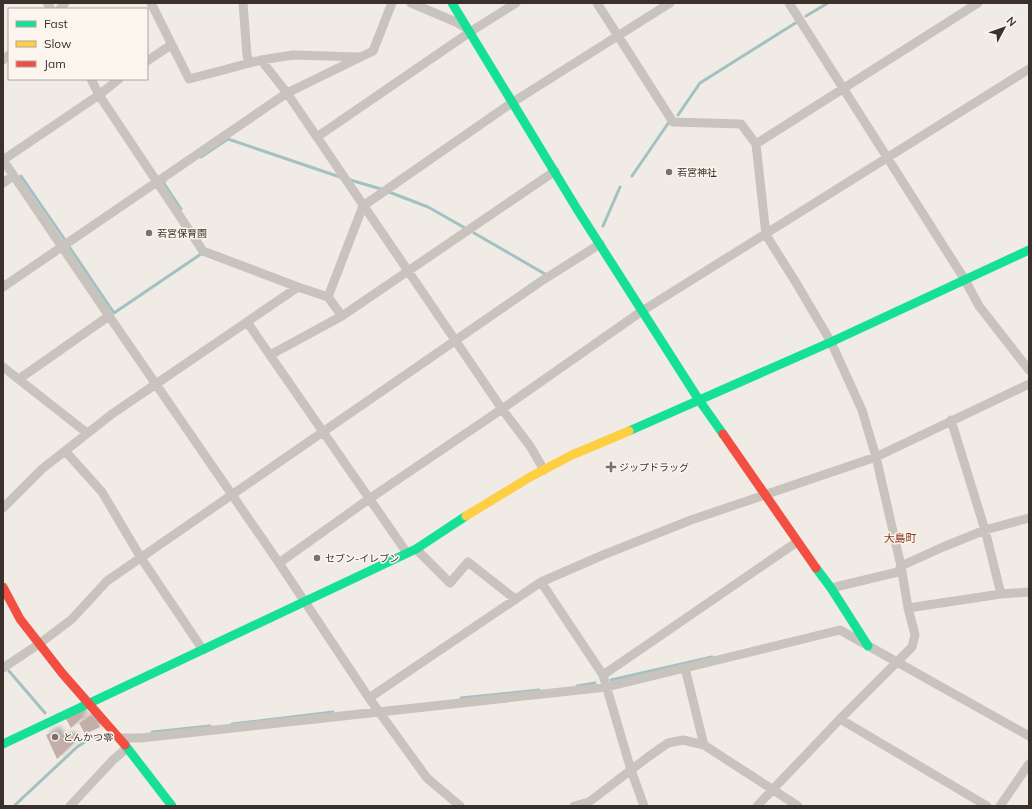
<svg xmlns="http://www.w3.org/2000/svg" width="1032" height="809" font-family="Mulish,'Noto Sans JP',sans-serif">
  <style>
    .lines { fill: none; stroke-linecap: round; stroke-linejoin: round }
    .stream { stroke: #a1c2c1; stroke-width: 3 }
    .building { fill: #c3afa7; filter: url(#shadow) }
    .street { stroke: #c9c3be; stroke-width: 9 }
    .fast { stroke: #16e098; stroke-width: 9 }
    .slow { stroke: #ffcf43; stroke-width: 9 }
    .jam { stroke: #f24e42; stroke-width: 9 }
    .poi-dot { fill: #7a716c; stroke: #fbf5ee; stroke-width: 1.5 }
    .labels { text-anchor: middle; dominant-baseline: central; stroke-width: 3; stroke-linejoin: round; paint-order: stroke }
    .poi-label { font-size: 10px; fill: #3b302b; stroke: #fbf5ee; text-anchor: start }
    .neighbourhood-label { font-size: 11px; fill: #8c3b22; stroke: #fbf5ee }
  </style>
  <defs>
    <filter id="shadow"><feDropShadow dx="3.5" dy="-3.5" stdDeviation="2" flood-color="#0004"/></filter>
  </defs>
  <rect width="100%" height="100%" fill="#f0ebe5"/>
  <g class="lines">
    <!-- stream -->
    <path class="stream" d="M806,16L828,3
      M678,115L700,83L797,22
      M201,157L228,139L340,177
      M21,176L65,240
      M632,176L669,122
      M350,180L381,189
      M165,181L163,182L181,209
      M389,192L428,207L465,228
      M603,226L620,187
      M474,233L545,274
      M70,248L114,313L201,254L200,252
      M9,671L45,713
      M611,680L712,657
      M577,686L595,683
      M461,698L539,690
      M232,724L333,712
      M152,732L210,726
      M14,806L77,747L91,738L104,735"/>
  </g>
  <!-- building -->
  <path class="building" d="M80,710L84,716L71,728L65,717Z
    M92,715L100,727L85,734L79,723Z
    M57,730L62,739L71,735L77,740L57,759L46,735Z"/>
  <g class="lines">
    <!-- street -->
    <path class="street" d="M47,3L51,9
      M151,3L189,79L261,60L293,55L360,57
      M243,3L247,56L251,62
      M411,3L456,22L464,27
      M597,3L673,122L741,124L756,144L766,235L795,281L831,342L862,410L876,457L901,566L908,608L915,635L912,647L840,719L757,806
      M789,3L965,280L979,306L1029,370
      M60,9L65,3
      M3,60L9,55
      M261,60L287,93L502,409L530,446L544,470
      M147,61L171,45
      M91,79L99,95L203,251L298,287L328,297L363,206L513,102L670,3
      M119,79L99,95L3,160L109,316L279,563L369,698L427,778L460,806
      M317,137L470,32L516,3
      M756,144L978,3
      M3,183L13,176
      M3,287L287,93L373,51L392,3
      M328,297L342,316
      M247,322L407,553
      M270,355L342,316L555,171
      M3,367L87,433
      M19,379L109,316
      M951,420L985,530L1001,594
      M66,452L102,492L141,558L203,650
      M3,508L42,469L112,414L298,287
      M416,549L450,583L468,562L515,599
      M279,563L369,499L502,409L642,311L1029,69
      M541,582L603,675
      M831,588L898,572L901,566L943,547L985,530L1029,518
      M908,608L1001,594L1029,592
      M3,668L39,644L72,619L107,581L540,282L600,244
      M685,668L840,630L1029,736
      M369,698L541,582L603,555L691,520L876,457L1029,384
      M840,719L987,806
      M120,738H141L607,687L685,668L704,745L798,806
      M70,806L113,760L127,748
      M574,806L589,802L648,757L668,743L683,740L704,745
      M644,806L631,770L603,675L797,542
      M1000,806L1029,764"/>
    <!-- fast -->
    <path class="fast" d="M452,3L577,209L699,400L723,434
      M629,431L831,342L1029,250
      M816,568L831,588L868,646
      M3,744L416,549L466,516
      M125,745L172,806"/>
    <!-- slow -->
    <path class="slow" d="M466,516L530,477L572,455L629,431"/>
    <!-- jam -->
    <path class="jam" d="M723,434L816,568
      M3,587L20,619L62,673L125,745"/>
  </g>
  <!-- markers -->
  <g class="poi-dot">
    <circle cx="669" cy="172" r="4"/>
    <circle cx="149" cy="233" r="4"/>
    <path d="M609 461h4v4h4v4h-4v4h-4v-4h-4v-4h4z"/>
    <circle cx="317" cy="558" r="4"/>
    <circle cx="55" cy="737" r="4"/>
  </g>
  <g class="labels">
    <!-- poi labels -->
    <g class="poi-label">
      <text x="677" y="172">若宮神社</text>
      <text x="157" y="233">若宮保育園</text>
      <text x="619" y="467">ジップドラッグ</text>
      <text x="325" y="558">セブン-イレブン</text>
      <text x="63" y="737">とんかつ零</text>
    </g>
    <!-- neighbourhood labels -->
    <g class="neighbourhood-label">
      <text x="900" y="538">大島町</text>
    </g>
  </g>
  <!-- border -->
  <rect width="1032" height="809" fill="none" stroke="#3b302b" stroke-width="8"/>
  <!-- legend -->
  <rect x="8" y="8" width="140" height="72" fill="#fbf5ee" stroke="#aea6a0"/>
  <rect x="16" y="21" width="20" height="6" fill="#16e098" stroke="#aea6a0"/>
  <text x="44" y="28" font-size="12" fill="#3b302b">Fast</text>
  <rect x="16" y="41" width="20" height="6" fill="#ffcf43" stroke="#aea6a0"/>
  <text x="44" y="48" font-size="12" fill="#3b302b">Slow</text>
  <rect x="16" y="61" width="20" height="6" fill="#f24e42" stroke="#aea6a0"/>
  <text x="44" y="68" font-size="12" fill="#3b302b">Jam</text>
  <!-- north arrow -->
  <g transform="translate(1004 28) rotate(49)" stroke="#fbf5ee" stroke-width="3" paint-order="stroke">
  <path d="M0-3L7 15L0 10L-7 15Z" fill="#3b302b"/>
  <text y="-6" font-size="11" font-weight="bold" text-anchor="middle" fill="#3b302b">N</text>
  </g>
</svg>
